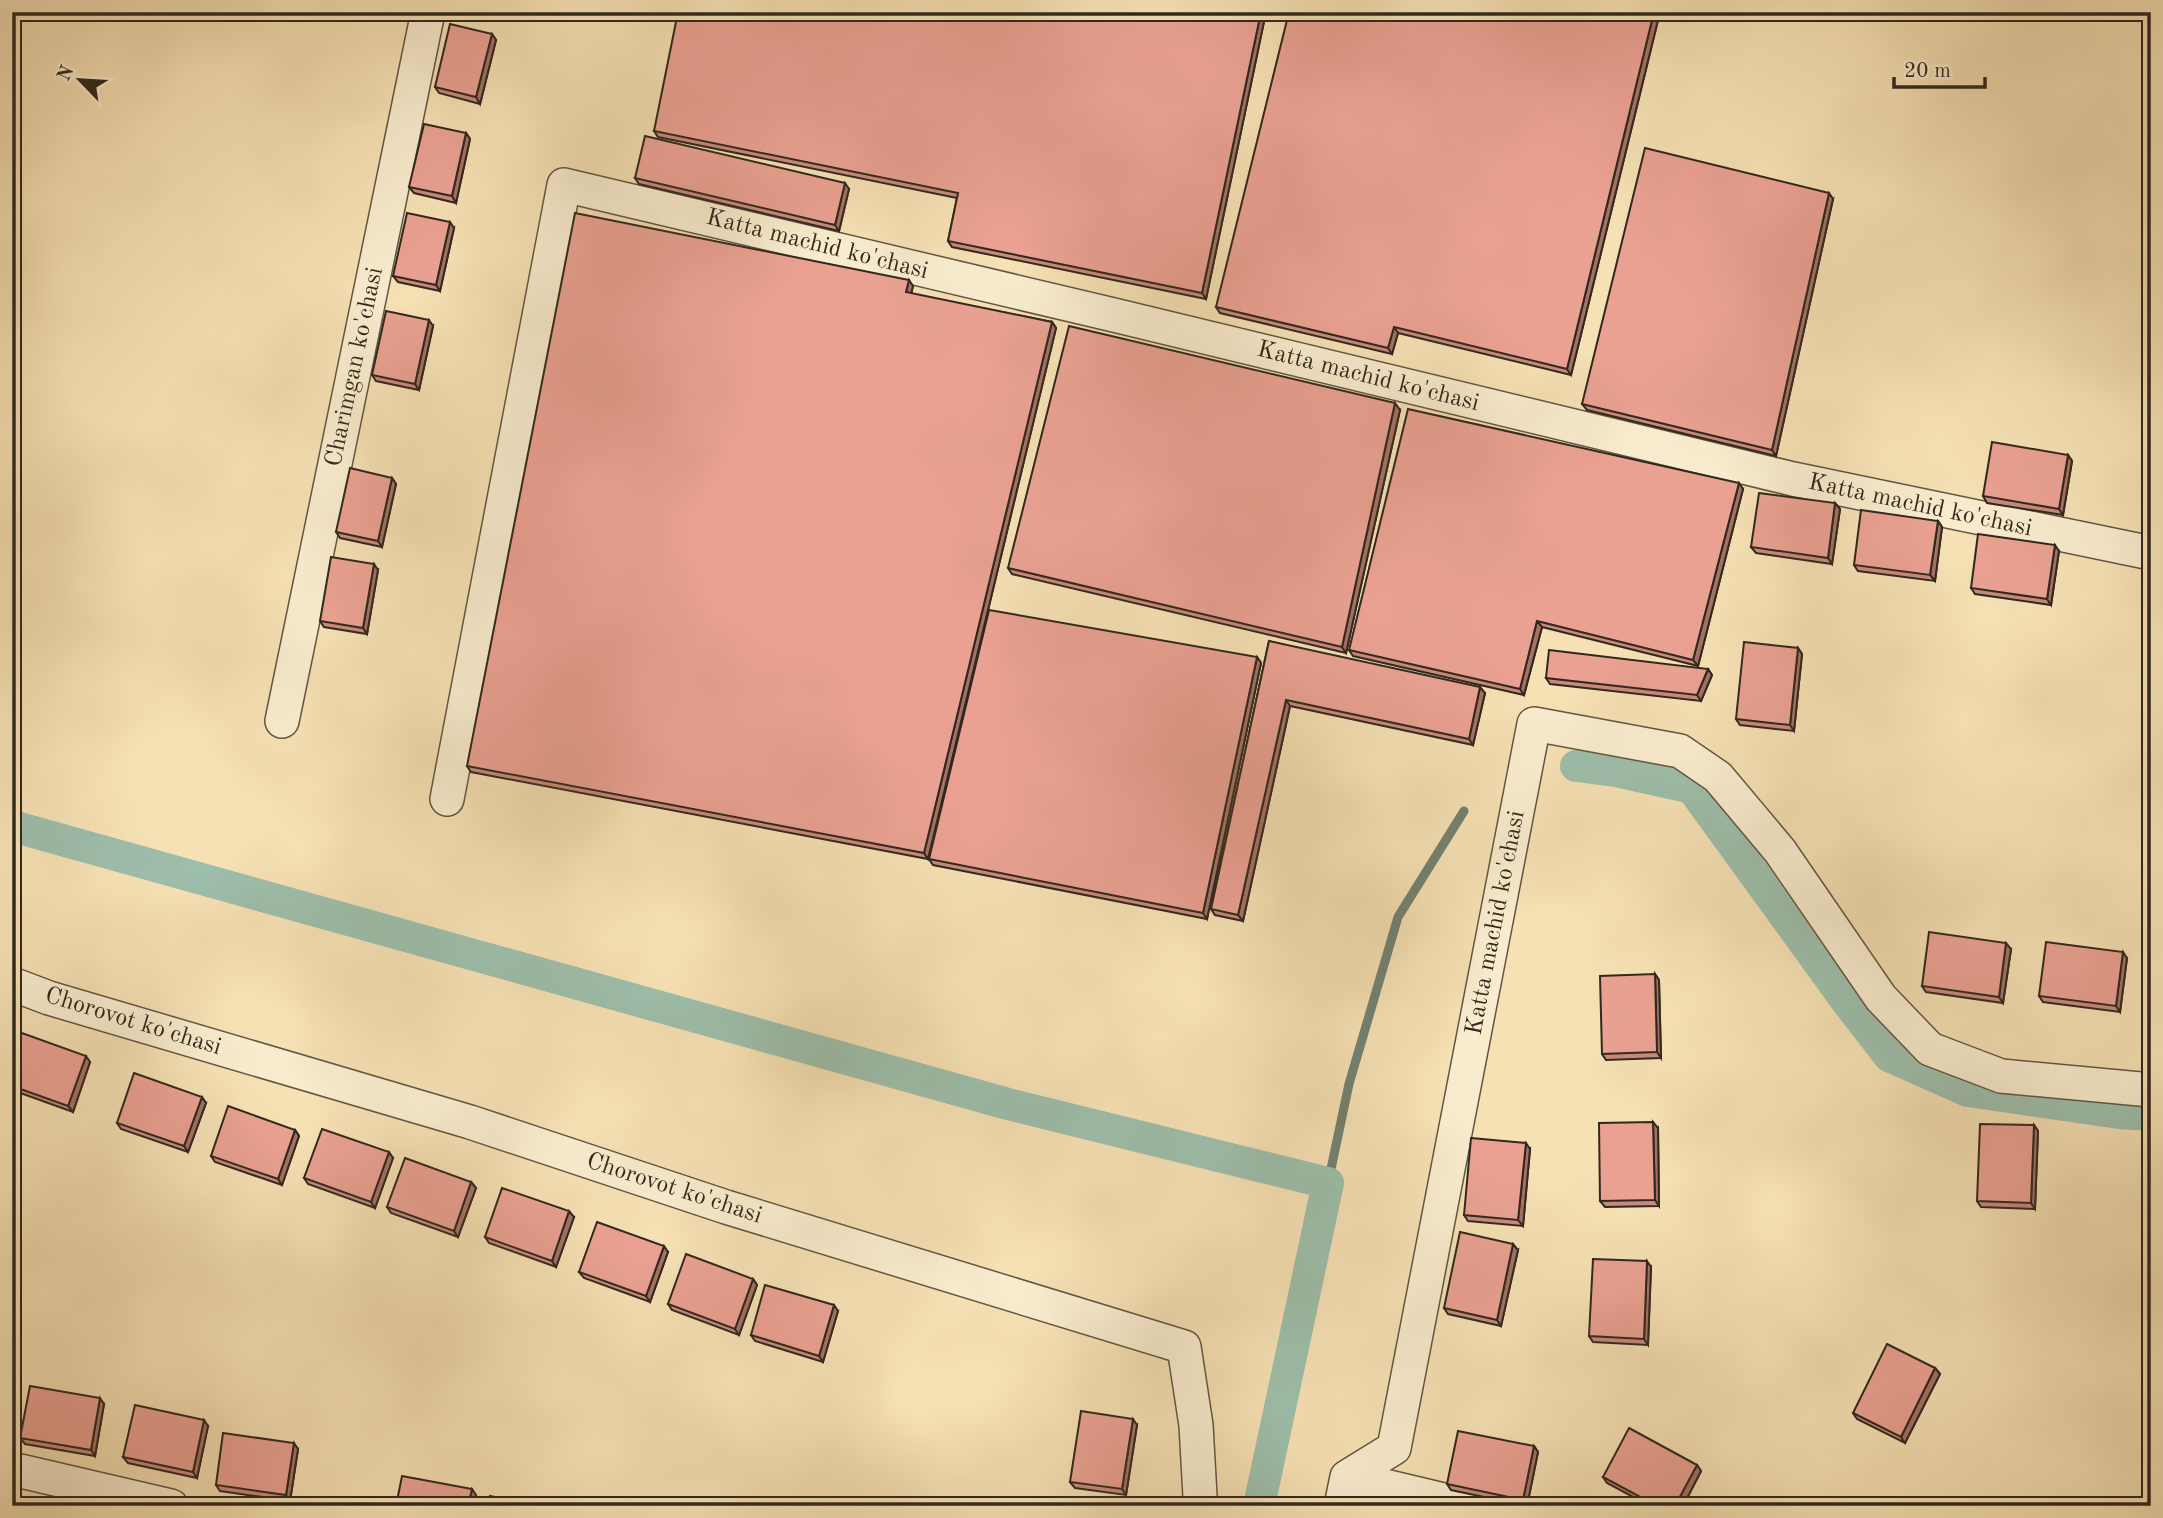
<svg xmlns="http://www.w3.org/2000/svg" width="2163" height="1518" font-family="'Old Standard TT',serif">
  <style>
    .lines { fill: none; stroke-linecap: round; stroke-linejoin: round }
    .stream { stroke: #728272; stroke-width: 9 }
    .canal { stroke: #9dbeab; stroke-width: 32 }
    .street-casing { stroke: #625643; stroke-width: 36 }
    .street { stroke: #f9ecce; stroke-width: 33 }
    .wall { fill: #c98a7e; stroke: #31281d; stroke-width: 2 }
    .shaded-wall { fill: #a47166; stroke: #31281d; stroke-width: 2 }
    .building { fill: #eaa192; stroke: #31281d; stroke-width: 2 }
    .labels { text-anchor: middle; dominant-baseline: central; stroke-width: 6; stroke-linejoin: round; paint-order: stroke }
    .street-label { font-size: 24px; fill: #31281d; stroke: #f9ecce }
  </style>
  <rect width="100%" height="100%" fill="#f6e1b4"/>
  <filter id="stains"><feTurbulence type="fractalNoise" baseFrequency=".00286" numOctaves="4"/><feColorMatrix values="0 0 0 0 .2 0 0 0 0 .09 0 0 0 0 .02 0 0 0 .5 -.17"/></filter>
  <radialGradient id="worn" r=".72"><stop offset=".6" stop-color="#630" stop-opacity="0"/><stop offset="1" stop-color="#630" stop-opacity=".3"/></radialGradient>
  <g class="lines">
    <!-- stream -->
    <path class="stream" d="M1328,1183L1349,1084L1398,917L1464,811"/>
    <!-- canal -->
    <path class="canal" d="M1576,766L1615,771L1692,788L1848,1003L1889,1056L1968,1091L2119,1113L2151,1115
      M12,826L1008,1104L1328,1183L1259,1506"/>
    <!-- street casing -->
    <g class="street-casing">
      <path id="street" d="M282,721L428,12
        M447,799L564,185L1118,316L1793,479L2151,553
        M12,984L49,998L470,1122L726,1207L1184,1347L1196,1425L1200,1496L1198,1506
        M12,1469L171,1506
        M1347,1477L1469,1506
        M1341,1506L1347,1477L1394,1448L1534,724L1680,751L1718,777L1780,851L1881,998L1930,1049L2001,1076L2151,1090"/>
    </g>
    <!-- street -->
    <use href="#street" class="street"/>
  </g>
  <!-- wall -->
  <path class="wall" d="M1266,12L1206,299L952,247L948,241L957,198L658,137L654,131Z
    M1660,12L1571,375L1398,333L1392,354L1220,313L1216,307Z
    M492,34L496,40L480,104L439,93L435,87Z
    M466,133L470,139L456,203L414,193L409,187Z
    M635,178L849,189L839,231L639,184Z
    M1833,199L1776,456L1587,410L1582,404Z
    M454,228L440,291L398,282L393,276Z
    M913,286L911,294L1052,322L1056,328L928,859L471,772L467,766Z
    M433,326L419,390L376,381L372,375Z
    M1400,410L1346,653L1012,574L1008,568Z
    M2068,455L2072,461L2063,515L1987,503L1983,496Z
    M392,478L396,484L382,547L340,538L336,532Z
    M1743,489L1698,666L1542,627L1524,695L1353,656L1349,650Z
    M1835,503L1840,509L1832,564L1756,553L1751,547Z
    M1938,521L1942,527L1935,581L1858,571L1854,565Z
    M2059,551L2051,605L1975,594L1971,588Z
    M378,570L367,634L324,627L320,621Z
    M1269,641L1485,693L1473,745L1290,706L1243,921L1215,915L1211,909Z
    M1798,648L1802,654L1794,731L1740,725L1736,719Z
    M1257,657L1261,663L1207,919L933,865L929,859Z
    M1708,669L1712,675L1701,701L1550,684L1546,678Z
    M2011,949L2003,1003L1926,992L1922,986Z
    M2127,958L2120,1012L2043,1002L2039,996Z
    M1655,974L1659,980L1661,1058L1606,1060L1602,1054Z
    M12,1052L90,1062L73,1112L12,1090Z
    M206,1103L188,1152L121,1129L117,1123Z
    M2034,1125L2038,1131L2035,1209L1981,1207L1977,1201Z
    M1658,1128L1659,1206L1605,1207L1600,1201Z
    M295,1130L299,1136L282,1185L215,1162L211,1156Z
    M1530,1149L1523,1226L1468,1221L1464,1215Z
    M393,1158L375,1208L308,1184L304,1178Z
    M471,1182L476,1188L458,1237L391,1213L387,1207Z
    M574,1217L556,1267L489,1243L485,1237Z
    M1518,1250L1501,1326L1448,1314L1444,1308Z
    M668,1252L650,1302L584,1278L579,1272Z
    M1651,1267L1648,1345L1593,1342L1589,1336Z
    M753,1279L757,1285L739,1335L672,1310L668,1304Z
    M838,1311L823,1362L755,1341L751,1335Z
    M1935,1368L1940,1374L1905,1443L1857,1419L1853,1413Z
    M104,1404L95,1456L25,1444L20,1438Z
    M1137,1425L1126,1495L1075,1488L1070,1482Z
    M208,1426L197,1478L128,1463L123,1457Z
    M1534,1446L1538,1452L1527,1506L1451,1490L1447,1484Z
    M298,1449L290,1501L220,1491L216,1485Z
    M1697,1465L1701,1471L1683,1506H1650L1607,1483L1603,1477Z"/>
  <!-- shaded-wall -->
  <path class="shaded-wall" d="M1261,12H1266L1206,299L1202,293Z
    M1654,12H1660L1571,375L1567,369Z
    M492,34L496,40L480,104L476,97Z
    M466,133L470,139L456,203L452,196Z
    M845,183L849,189L839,231L835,225Z
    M1829,193L1833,199L1776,456L1772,450Z
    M450,222L454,228L440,291L436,285Z
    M909,280L913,286L910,298L906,292Z
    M429,320L433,326L419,390L415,384Z
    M1052,322L1056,328L928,859L924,853Z
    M1394,327L1398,333L1392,354L1388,348Z
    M1395,403L1400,410L1346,653L1342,647Z
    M2068,455L2072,461L2063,515L2059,509Z
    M392,478L396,484L382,547L378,541Z
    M1739,483L1743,489L1698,666L1693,660Z
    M1835,503L1840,509L1832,564L1828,558Z
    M1938,521L1942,527L1935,581L1930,575Z
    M2055,545L2059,551L2051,605L2047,599Z
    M374,564L378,570L367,634L363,628Z
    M1537,621L1542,627L1524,695L1520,689Z
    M1798,648L1802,654L1794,731L1790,725Z
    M1257,657L1261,663L1207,919L1203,913Z
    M1708,669L1712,675L1701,701L1697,695Z
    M1480,687L1485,693L1473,745L1469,739Z
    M1286,700L1290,706L1243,921L1238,915Z
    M2006,943L2011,949L2003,1003L1999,997Z
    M2123,952L2127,958L2120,1012L2116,1006Z
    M1655,974L1659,980L1661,1058L1657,1052Z
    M86,1056L90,1062L73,1112L68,1106Z
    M202,1097L206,1103L188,1152L184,1146Z
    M1653,1122L1658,1128L1659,1206L1655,1200Z
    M2034,1125L2038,1131L2035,1209L2031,1203Z
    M295,1130L299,1136L282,1185L278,1179Z
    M1526,1143L1530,1149L1523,1226L1518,1220Z
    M389,1152L393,1158L375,1208L371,1202Z
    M471,1182L476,1188L458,1237L454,1231Z
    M569,1211L574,1217L556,1267L552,1261Z
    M1513,1244L1518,1250L1501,1326L1497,1320Z
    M664,1246L668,1252L650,1302L646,1296Z
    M1647,1261L1651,1267L1648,1345L1644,1339Z
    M753,1279L757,1285L739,1335L735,1329Z
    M834,1305L838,1311L823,1362L819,1356Z
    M1935,1368L1940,1374L1905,1443L1901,1437Z
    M100,1398L104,1404L95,1456L91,1450Z
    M1133,1419L1137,1425L1126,1495L1122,1489Z
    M204,1420L208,1426L197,1478L193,1472Z
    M294,1443L298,1449L290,1501L286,1495Z
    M1534,1446L1538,1452L1527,1506L1523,1500Z
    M1697,1465L1701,1471L1683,1506H1675Z
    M472,1489L476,1495L474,1506H468Z"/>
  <!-- building -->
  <path class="building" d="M678,12H1261L1202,293L948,241L958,193L654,131Z
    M1289,12H1654L1567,369L1394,327L1388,348L1216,307Z
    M450,24L492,34L476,97L435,87Z
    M424,124L466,133L452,196L409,187Z
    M645,136L845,183L835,225L635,178Z
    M1645,148L1829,193L1772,450L1582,404Z
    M407,213L450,222L436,285L393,276Z
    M575,213L909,280L906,292L1052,322L924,853L467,766Z
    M386,311L429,320L415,384L372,375Z
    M1069,326L1395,403L1342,647L1008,568Z
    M1408,409L1739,483L1693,660L1537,621L1520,689L1349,650Z
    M1992,442L2068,455L2059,509L1983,496Z
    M350,468L392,478L378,541L336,532Z
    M1759,493L1835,503L1828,558L1751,547Z
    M1861,510L1938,521L1930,575L1854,565Z
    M1978,534L2055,545L2047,599L1971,588Z
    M331,557L374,564L363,628L320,621Z
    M989,610L1257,657L1203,913L929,859Z
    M1269,641L1480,687L1469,739L1286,700L1238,915L1211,909Z
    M1744,642L1798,648L1790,725L1736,719Z
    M1549,650L1708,669L1697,695L1546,678Z
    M1929,932L2006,943L1999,997L1922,986Z
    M2046,942L2123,952L2116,1006L2039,996Z
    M1655,974L1657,1052L1602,1054L1600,976Z
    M19,1032L86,1056L68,1106L12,1086V1052Z
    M134,1073L202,1097L184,1146L117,1123Z
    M228,1106L295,1130L278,1179L211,1156Z
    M1653,1122L1655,1200L1600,1201L1599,1123Z
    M1980,1124L2034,1125L2031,1203L1977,1201Z
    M322,1129L389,1152L371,1202L304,1178Z
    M1471,1138L1526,1143L1518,1220L1464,1215Z
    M405,1158L471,1182L454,1231L387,1207Z
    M502,1188L569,1211L552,1261L485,1237Z
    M597,1222L664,1246L646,1296L579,1272Z
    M1460,1232L1513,1244L1497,1320L1444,1308Z
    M686,1254L753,1279L735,1329L668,1304Z
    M1593,1259L1647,1261L1644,1339L1589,1336Z
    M765,1285L834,1305L819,1356L751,1335Z
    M1887,1344L1935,1368L1901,1437L1853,1413Z
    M30,1386L100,1398L91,1450L20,1438Z
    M135,1405L204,1420L193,1472L123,1457Z
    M1081,1411L1133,1419L1122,1489L1070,1482Z
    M1629,1428L1697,1465L1675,1506H1657L1603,1477Z
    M1458,1431L1534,1446L1523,1500L1447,1484Z
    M223,1433L294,1443L286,1495L216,1485Z
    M402,1476L472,1489L468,1506H396Z
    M490,1496L539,1506H488Z"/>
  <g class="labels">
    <!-- street labels -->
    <g class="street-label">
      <text transform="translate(817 245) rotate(14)">Katta machid ko'chasi</text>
      <text transform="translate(355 367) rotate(-78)">Charimgan ko'chasi</text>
      <text transform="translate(1368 377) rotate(14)">Katta machid ko'chasi</text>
      <text transform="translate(1920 506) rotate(12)">Katta machid ko'chasi</text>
      <text transform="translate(1496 923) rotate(-79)">Katta machid ko'chasi</text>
      <text transform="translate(133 1022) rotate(17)">Chorovot ko'chasi</text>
      <text transform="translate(674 1189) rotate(18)">Chorovot ko'chasi</text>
    </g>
  </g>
  <!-- margin -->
  <rect width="2163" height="1518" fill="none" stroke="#f6e1b4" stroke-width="42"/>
  <rect x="14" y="14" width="2135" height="1490" fill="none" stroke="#31281d" stroke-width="3.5"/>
  <rect x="21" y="21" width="2121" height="1476" fill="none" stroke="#31281d" stroke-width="2"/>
  <!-- north arrow -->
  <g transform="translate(80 80) rotate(295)" stroke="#f9ecce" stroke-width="5" paint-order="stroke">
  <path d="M0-5L12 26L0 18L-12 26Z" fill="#31281d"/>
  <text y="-10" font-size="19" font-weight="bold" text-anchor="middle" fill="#31281d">N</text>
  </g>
  <!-- scale -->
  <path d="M1894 77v10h91v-10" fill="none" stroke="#31281d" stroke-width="3.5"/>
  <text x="1904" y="77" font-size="21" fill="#31281d" stroke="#f9ecce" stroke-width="5" paint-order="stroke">20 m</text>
  <rect width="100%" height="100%" filter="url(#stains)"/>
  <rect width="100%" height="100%" fill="url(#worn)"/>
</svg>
